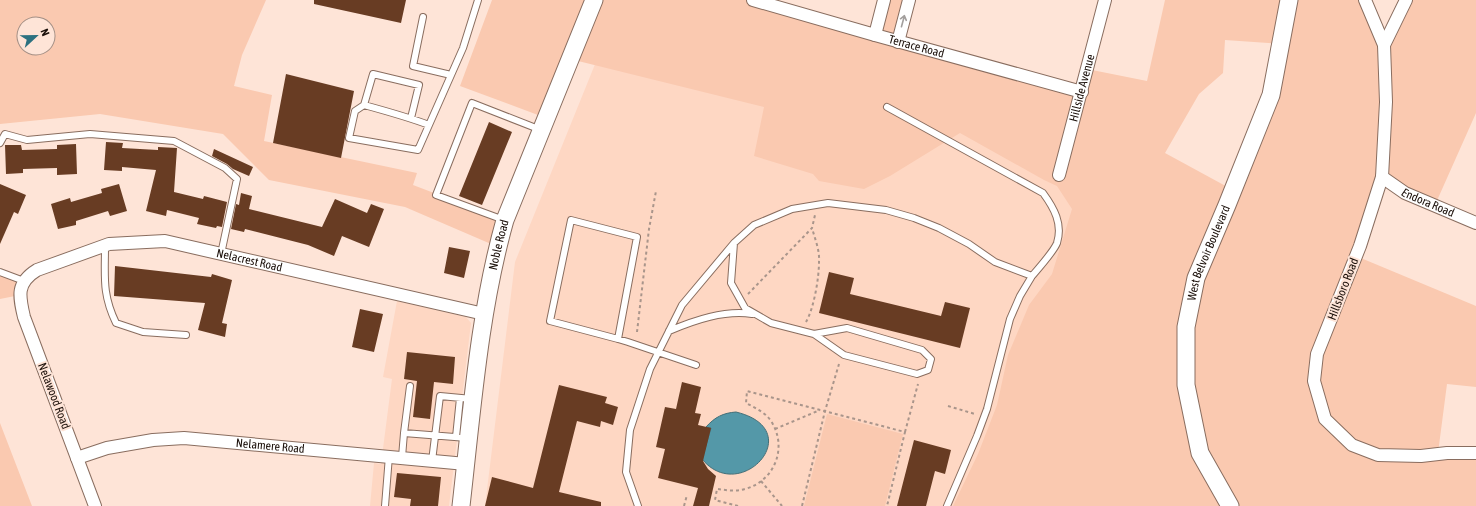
<svg xmlns="http://www.w3.org/2000/svg" width="1476" height="506" font-family="'Asap Condensed',sans-serif">
  <style>
    .built { fill: #fed7c3 }
    .green { fill: #fac9b0; fill-rule: evenodd }
    .water { fill: #5498a8; stroke: #436f78 }
    .building { fill: #683c23 }
    .lines { fill: none; stroke-linecap: round; stroke-linejoin: round }
    .lane-casing { stroke: #896d5f; stroke-width: 8 }
    .street-casing { stroke: #896d5f; stroke-width: 14 }
    .secondary-casing { stroke: #896d5f; stroke-width: 19 }
    .path { stroke: #a9958b; stroke-width: 2; stroke-dasharray: 3 3; stroke-linecap: butt }
    .lane { stroke: #fff; stroke-width: 6 }
    .street { stroke: #fff; stroke-width: 12 }
    .secondary { stroke: #fff; stroke-width: 17 }
    .oneway { stroke: #a39f9d }
    .labels { text-anchor: middle; dominant-baseline: central; stroke-width: 4; stroke-linejoin: round; paint-order: stroke }
    .street-label { font-size: 12px; fill: #1a0f09; stroke: #fee4d7 }
  </style>
  <rect width="100%" height="100%" fill="#fee4d7"/>
  <!-- built -->
  <path class="built" d="M621,0H718L1135,218L1165,506H485L515,262Z
    M397,301L466,317L471,323L449,506H370L374,463L381,464L392,379L383,377Z"/>
  <!-- green -->
  <path class="green" d="M0,0H266L242,55L234,86L272,95L264,141L417,173L413,185L505,220L498,247L405,207L269,180L223,134L100,114L0,124ZM24,24H48V48H24Z
    M492,0H753L875,35L884,0H909L898,41L1081,92L1087,69L1147,81L1165,0H1365L1384,44L1406,0H1476V113L1435,205L1382,177L1356,256L1476,306V387L1447,384L1438,453H1476V506H953L978,454L997,405L1008,355L1029,305L1052,274L1072,209L1057,186L1044,180L960,133L890,176L864,189L819,181L813,174L754,156L764,107L570,59L546,118L460,86ZM1225,40L1281,44L1233,190L1165,153L1199,94L1223,73Z
    M0,272L22,284L20,295L0,299Z
    M827,414L903,434L885,506H804Z
    M0,423L32,506H0Z"/>
  <!-- water -->
  <path class="water" d="M736,412C810,430 740,506 702,459L711,428L706,427C715,417 723,413 736,412Z"/>
  <!-- building -->
  <path class="building" d="M314,0H406L401,23L314,4Z
    M286,74L354,91L341,158L273,143Z
    M489,122L512,132L482,205L459,196Z
    M106,142L123,143L122,148L158,150V147L177,148L174,192L203,199L204,196L227,202L222,227L217,226L216,228L197,224L199,218L167,210L166,216L146,211L156,170L122,167V171L104,170Z
    M76,144L77,174L57,175V168L23,169V173L6,174L5,145H21L22,150L57,149V145Z
    M214,149L253,167L249,176L233,169L227,164L212,156Z
    M0,184L26,195L18,214L14,212L0,244Z
    M119,184L127,211L110,216L108,211L76,221V225L58,229L51,204L70,198L71,202L102,193L101,189Z
    M241,193L252,196L249,209L322,227L335,199L367,213L371,204L384,209L369,247L342,236L334,256L308,245L245,229L244,232L231,229L236,204L239,205Z
    M449,247L470,251L464,278L444,273Z
    M115,266L211,277L212,274L232,280L222,323L227,324L225,337L198,330L205,303L114,296Z
    M829,272L854,278L850,294L941,316L945,302L970,308L960,348L819,313Z
    M360,309L383,314L374,352L352,347Z
    M407,352L455,357L453,384L434,382L430,419L413,417L417,381L404,379Z
    M682,382L701,387L695,413L701,414L698,425L711,428L703,461L708,469L716,476L709,506H693L698,488L658,478L665,449L656,447L665,407L676,409Z
    M559,385L607,397L605,403L618,407L613,425L601,421L600,427L577,421L559,492L601,502V506H485L492,477L533,488Z
    M914,440L951,450L945,474L935,471L926,506H897Z
    M397,473L441,477L438,506H410L411,499L394,497Z"/>
  <g class="lines">
    <!-- lane casing -->
    <g class="lane-casing">
      <path id="lane" d="M423,17L413,66L451,75
        M364,105L355,111L349,138L418,150L429,125
        M411,118L419,85L373,74L364,105C386,111 408,117 429,125L463,48L478,0
        M0,143L5,134L27,140L90,134L174,141L225,168L237,179L221,254
        M504,220L436,195L472,103L541,130
        M105,246C105,277 102,294 116,323L143,332L186,335
        M0,272L24,281
        M669,331C695,320 724,310 752,314
        M814,334L847,328L922,350L931,359L928,370L917,374L844,355L814,334L771,323L745,308L731,283L734,243L754,225L792,209L828,203L886,210L914,218L939,228L969,244L995,262L1032,276C1038,269 1054,251 1057,243C1063,224 1054,208 1043,193L887,107
        M618,339L637,237L571,220L550,321L618,339L628,342L696,365
        M410,386L404,433L467,438
        M456,437L460,398
        M402,457L404,433
        M432,461L440,396L472,399
        M385,506L389,456
        M638,506L626,472L630,430L650,369L682,305L734,243
        M947,506L977,436L987,409L1010,319L1020,296L1032,276"/>
    </g>
    <!-- street casing -->
    <g class="street-casing">
      <g id="street">
        <path id="s1" d="M753,0L875,35L1082,92"/>
        <path d="M1365,0L1384,45L1386,102L1382,177L1360,246L1317,354L1314,381L1325,419L1352,445L1378,455L1421,456L1447,453H1476"/>
        <path d="M875,35L884,0"/>
        <path d="M898,42L909,0"/>
        <path d="M1384,45L1406,0"/>
        <path id="s2" d="M1059,175L1105,0"/>
        <path id="s3" d="M1382,177L1405,193L1476,223"/>
        <path id="s4" d="M77,458L107,448L153,440L184,438L466,464"/>
        <path id="s5" d="M95,506L24,317C19,296 16,283 37,270L109,244L165,241L484,314"/>
      </g>
    </g>
    <!-- secondary casing -->
    <g class="secondary-casing">
      <g id="secondary">
        <path id="s6" d="M461,506C472,411 479,312 505,220L594,0"/>
        <path id="s7" d="M1230,506L1200,453L1186,385V327L1196,278L1227,205L1271,95L1289,0"/>
      </g>
    </g>
    <!-- path -->
    <path class="path" d="M748,294L812,228L815,215
      M806,322C814,308 819,278 819,262C820,251 815,239 812,228
      M637,332L649,229L656,191
      M948,406L975,414
      M775,429L820,410
      M905,432L918,384
      M761,481L782,506
      M684,506L687,495
      M738,506L715,500L717,489C726,490 736,492 745,489C775,481 788,447 771,421C765,412 755,408 746,403L747,391L905,432L887,506
      M802,506L825,411L839,364"/>
    <!-- lane -->
    <use href="#lane" class="lane"/>
    <!-- street -->
    <use href="#street" class="street"/>
    <!-- secondary -->
    <use href="#secondary" class="secondary"/>
  </g>
  <!-- one-way arrows -->
  <defs><path id="oneway-shaft" d="M-6 0H5M1.5-3L5.5 0L1.5 3" fill="none" stroke-width="1.6" stroke-linecap="round" stroke-linejoin="round"/></defs>
  <use class="oneway" href="#oneway-shaft" transform="translate(903 21) rotate(-75)"/>
  <g class="labels">
    <!-- street labels -->
    <g class="street-label">
      <text stroke="none"><textPath href="#s1" startOffset="170">Terrace Road</textPath></text>
      <text stroke="none"><textPath href="#s2" startOffset="90">Hillside Avenue</textPath></text>
      <text stroke="none"><textPath href="#s3" startOffset="53">Endora Road</textPath></text>
      <text stroke="none"><textPath href="#s6" startOffset="264">Noble Road</textPath></text>
      <text stroke="none"><textPath href="#s7" startOffset="266">West Belvoir Boulevard</textPath></text>
      <text stroke="none"><textPath href="#s5" startOffset="475">Nelacrest Road</textPath></text>
      <text transform="translate(1343 289) rotate(-69)">Hillsboro Road</text>
      <text transform="translate(54 396) rotate(69)">Nelawood Road</text>
      <text stroke="none"><textPath href="#s4" startOffset="196">Nelamere Road</textPath></text>
    </g>
  </g>
  <!-- north arrow -->
  <g transform="translate(36 36) rotate(68)"><circle r="19" fill="#fee4d7" stroke="#a38f85"/>
  <path d="M0-3L7 15L0 10L-7 15Z" fill="#2c7180"/>
  <text y="-6" font-size="11" font-weight="bold" text-anchor="middle" fill="#1a0f09">N</text>
  </g>
</svg>
